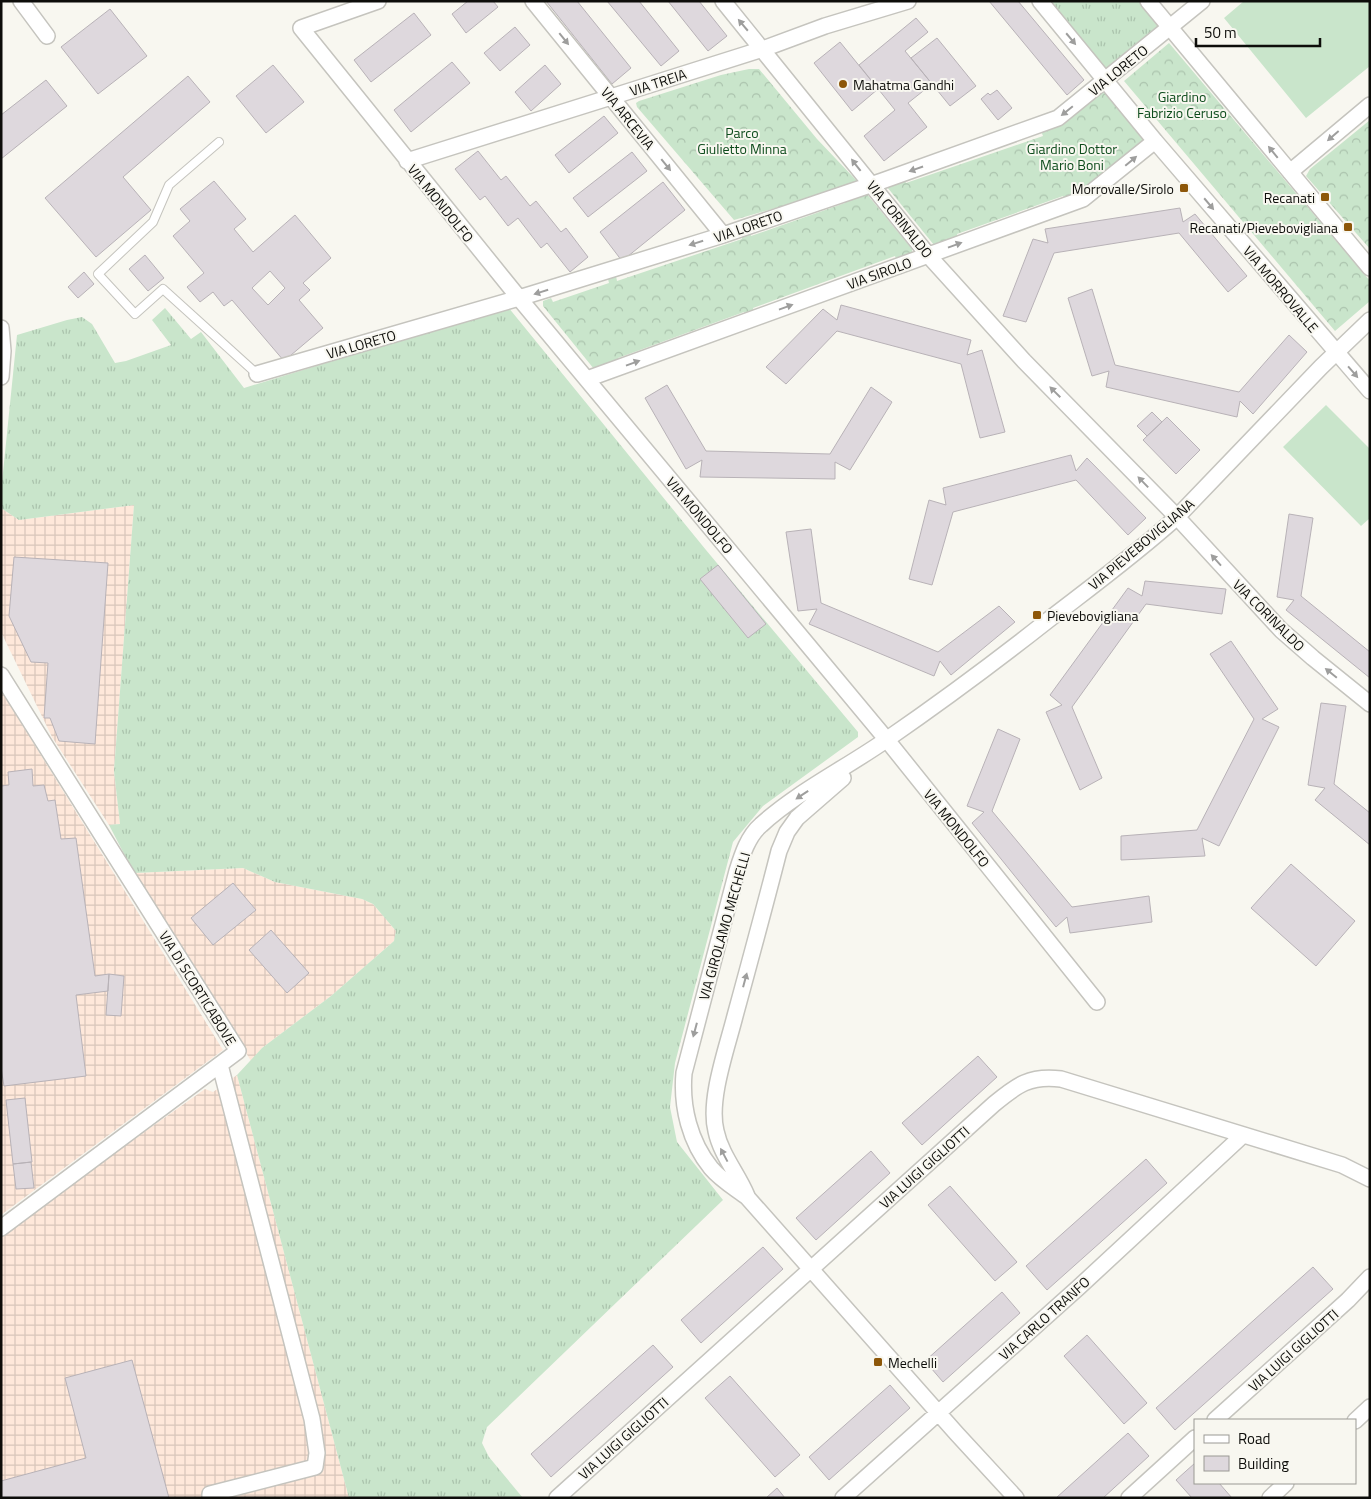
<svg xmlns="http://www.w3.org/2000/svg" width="1371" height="1499" font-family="'Titillium Web',sans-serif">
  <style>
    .industrial { fill: url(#industrial-grid) }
    .grass { fill: url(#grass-tufts) }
    .forest { fill: url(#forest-crowns) }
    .garden { fill: #c9e5cb }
    .building { fill: #ded8dd; stroke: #b8b2b7; fill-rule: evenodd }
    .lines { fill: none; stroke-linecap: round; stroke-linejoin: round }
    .service-casing { stroke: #c5c4be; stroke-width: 10 }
    .minor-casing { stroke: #c5c4be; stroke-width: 18 }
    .service { stroke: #fff; stroke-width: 8 }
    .minor { stroke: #fff; stroke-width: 15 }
    .oneway { fill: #9e9e9d }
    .poi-dot { fill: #8d5709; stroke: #f8f7f0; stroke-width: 2 }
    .labels { text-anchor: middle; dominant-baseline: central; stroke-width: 4; stroke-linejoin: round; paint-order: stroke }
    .street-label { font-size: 14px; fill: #0d0d0a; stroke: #f8f7f0 }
    .poi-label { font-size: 14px; fill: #0d0d0a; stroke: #f8f7f0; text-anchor: start }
    .park-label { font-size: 14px; fill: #0c4b1b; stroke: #f8f7f0 }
  </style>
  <defs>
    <pattern id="industrial-grid" width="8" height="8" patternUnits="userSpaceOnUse" patternTransform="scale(1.25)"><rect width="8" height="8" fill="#fee8da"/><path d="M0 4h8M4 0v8" fill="none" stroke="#d8c6ba"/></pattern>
    <pattern id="grass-tufts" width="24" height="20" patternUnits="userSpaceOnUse" patternTransform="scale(1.25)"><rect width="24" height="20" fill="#c9e5cb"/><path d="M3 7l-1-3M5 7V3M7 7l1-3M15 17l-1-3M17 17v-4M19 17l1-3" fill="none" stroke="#abc3ad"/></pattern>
    <pattern id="forest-crowns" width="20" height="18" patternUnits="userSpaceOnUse" patternTransform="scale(1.25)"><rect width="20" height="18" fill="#c9e5cb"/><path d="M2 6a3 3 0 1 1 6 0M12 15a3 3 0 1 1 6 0" fill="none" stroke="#abc3ad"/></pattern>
  </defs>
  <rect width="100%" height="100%" fill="#f8f7f0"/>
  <!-- industrial -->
  <path class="industrial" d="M134,505L114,771L120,824L109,825L52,737L1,632V508L19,520Z
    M1,687L8,702L223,1050L1,1215Z
    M243,868L275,882L362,899L373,904L396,931L394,941L331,996L262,1048L251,1061L135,873Z
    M237,1075L349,1498H1V1238L105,1160L205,1089L213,1092Z"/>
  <!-- grass -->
  <path class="grass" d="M1043,1H1148L1166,22L1106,80Z
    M508,307L706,550L858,732V737L763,806L733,842L675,1063L670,1107L677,1142L723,1200L487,1427L482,1443L489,1457L523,1498H349L237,1075L262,1048L331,996L394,941L396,931L373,904L362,899L275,882L243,868L134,873L109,825L120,824L114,771L134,505L19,520L1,508V492L17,335L67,320L82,317L92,324L115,363L126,361L171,345L152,320L165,308L191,339L201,332L244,388Z"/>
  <!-- forest -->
  <path class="forest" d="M1169,43L1370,281V301L1335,331L1124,81Z
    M749,69H759L817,139L856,180V184L852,186L734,220L637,107L636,103L639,101L721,75Z
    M1102,90L1144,140V143L1085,193L1065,200L1063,196L957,234L958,239L937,246L934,245L887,187L904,178L906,183L1043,136L1041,131Z
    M1370,120V249L1306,176L1310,169Z
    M866,193L912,249V254L897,261L895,256L753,308L755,313L746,316L744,312L618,358L620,363L594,369L543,306V301L551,298L553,302L609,283L608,279L616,276L617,281L742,239L741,234L750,231L751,236L845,203V198Z"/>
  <!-- garden -->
  <path class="garden" d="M1244,1H1370V66L1306,118L1224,18Z
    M1326,405L1370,449V518L1361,526L1283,447Z"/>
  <!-- building -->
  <path class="building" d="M468,1H493L498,7L466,33L452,14Z
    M546,1H577L631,68L612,84Z
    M607,1H639L679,51L661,66Z
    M668,1H699L727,36L708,51Z
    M989,1H1018L1084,80L1067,95Z
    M110,9L147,56L98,94L61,47Z
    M414,13L431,35L371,82L354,60Z
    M916,18L928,32L905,51L932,84L908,103L927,127L884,161L864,136L895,110L859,65Z
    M515,27L530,45L500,71L484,53Z
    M937,38L976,86L950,106L911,58Z
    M840,42L878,89L852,111L814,63Z
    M452,62L470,83L411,132L394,110Z
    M273,65L304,102L266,133L236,96Z
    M545,65L561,84L531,111L515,92Z
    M188,76L210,102L123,177L151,210L96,257L45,198Z
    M46,80L67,106L1,159V115Z
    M997,90L1012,108L998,120L981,99L988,93L990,95Z
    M604,116L618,133L569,173L555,155Z
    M478,151L501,180L506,176L530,206L536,201L561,232L566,228L588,257L570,272L547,243L541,248L518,218L508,226L485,196L480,200L455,169Z
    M632,152L647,171L588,217L573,198Z
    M214,181L246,219L234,229L253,252L295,215L331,258L303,283L310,290L299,300L323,328L284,361L232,300L224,306L213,292L200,302L187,287L204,273L173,236L190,221L180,209ZM270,271L285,288L268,305L252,288Z
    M663,182L685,210L622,261L600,232Z
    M1180,208L1183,222L1195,214L1247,276L1228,292L1179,233L1054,253L1026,322L1003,316L1033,239L1048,243L1045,229Z
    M145,255L164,278L148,291L129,269Z
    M84,272L94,284L78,298L68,287Z
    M1092,289L1115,365L1239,392L1289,335L1307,352L1253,414L1240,401L1237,417L1106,387L1109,371L1092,376L1068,298Z
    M841,305L971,340L967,355L982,350L1005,432L980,438L961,364L837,331L786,384L766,367L823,309L837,320Z
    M667,385L706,451L830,454L871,387L892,402L850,470L835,462V479L700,477L702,460L686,469L645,398Z
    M1152,412L1162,422L1147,436L1137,426Z
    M1167,417L1200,450L1176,474L1143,440Z
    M1071,455L1076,471L1087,458L1146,518L1128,535L1076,480L953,512L932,585L909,579L929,500L946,505L943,488Z
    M1289,514L1313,518L1301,596L1370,652V678L1286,610L1294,600L1277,597Z
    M811,529L821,603L938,652L999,606L1015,622L951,675L940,661L934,676L809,624L817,609L798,611L786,532Z
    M14,557L108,563L95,744L59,741L50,718H44L48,663L31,662L9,616Z
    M718,565L766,624L748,638L700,579Z
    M1145,581L1226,589L1222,614L1146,604L1072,707L1102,778L1080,790L1046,712L1062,705L1050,695L1128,588L1142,596Z
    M1231,641L1278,709L1262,719L1279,727L1219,846L1202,838L1205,856L1121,860V836L1197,830L1254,719L1210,654Z
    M1321,703L1346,706L1334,784L1370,813V845L1315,800L1325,788L1308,785Z
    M998,729L1020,739L992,811L1072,907L1149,896L1152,922L1070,933L1067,917L1056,927L972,823L984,812L967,806Z
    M32,769L33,786L44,785L48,801L55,800L61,839L76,838L95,976L109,974L108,991L76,995L86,1076L4,1086L1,1068V786L9,785L8,772Z
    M1291,864L1355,921L1316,966L1251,908Z
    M233,883L256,910L213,945L191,918Z
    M271,930L309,973L287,993L249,950Z
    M109,974L124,976L121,1016L106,1015Z
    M978,1056L997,1077L922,1145L902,1123Z
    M25,1098L32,1162L13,1164L6,1100Z
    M871,1151L890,1173L816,1240L796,1218Z
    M1146,1159L1167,1183L1047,1290L1026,1266Z
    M31,1162L34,1188L16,1189L13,1164Z
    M950,1186L1017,1262L995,1281L928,1205Z
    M763,1247L783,1269L701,1343L681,1320Z
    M1313,1267L1333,1289L1175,1430L1156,1408Z
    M1002,1292L1020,1313L943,1382L925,1361Z
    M1087,1335L1147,1403L1124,1424L1064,1356Z
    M653,1345L673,1367L551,1477L531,1454Z
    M132,1360L169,1498H1V1481L86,1458L65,1378Z
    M730,1376L800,1455L775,1477L705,1398Z
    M890,1385L910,1408L829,1480L809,1457Z
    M1128,1433L1149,1456L1103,1498H1056Z
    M1195,1463V1483H1219L1232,1498H1192L1176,1480Z
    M777,1488L785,1498H766Z"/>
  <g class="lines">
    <!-- service casing -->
    <g class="service-casing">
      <path id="service" d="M219,142L169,185L153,222L98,274L135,314L163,289L257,374"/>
    </g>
    <!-- minor casing -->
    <g class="minor-casing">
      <path id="minor" d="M21,1L47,36
        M378,1L301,28L519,298L887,740L1097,1002
        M533,1L723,235
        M723,1L928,255L1024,361L1177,517L1281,630L1313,658L1370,704
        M1040,1L1155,141L1370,391
        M1148,1L1370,268
        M407,161L611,97L763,49L825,26L908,1
        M1290,172L1370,105
        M1,328L3,351L1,377
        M257,374L519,298L723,235L882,181L1058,118L1202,1
        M587,379L1083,199L1155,141
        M1,675L238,1051L1,1228
        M747,1196C738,1174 721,1155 716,1131C708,1100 727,1048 735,1016C750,961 765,906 779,851L787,832L797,818L843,778
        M1215,1420L1348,1300L1370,1277
        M1355,1421L1370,1407
        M210,1498V1494L315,1467L317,1453L312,1419L220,1065
        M557,1498L994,1104C1017,1085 1030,1075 1061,1079L1342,1165L1370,1179
        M843,1498L1079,1287L1242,1136
        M1016,1498L957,1434L747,1197C735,1188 721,1180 711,1168C690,1142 681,1107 684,1073L737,871C742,855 748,836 761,825C797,792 846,768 886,740C941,702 995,662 1047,621C1091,587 1136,554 1177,517L1321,367L1370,320
        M1129,1498L1195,1438
        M1270,1498L1286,1483"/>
    </g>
    <!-- service -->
    <use href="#service" class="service"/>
    <!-- minor -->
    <use href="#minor" class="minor"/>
  </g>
  <!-- one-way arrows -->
  <defs><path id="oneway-solid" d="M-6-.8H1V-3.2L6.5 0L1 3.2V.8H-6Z" transform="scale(1.25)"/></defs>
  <g class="oneway">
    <use href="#oneway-solid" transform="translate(743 25) rotate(-130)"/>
    <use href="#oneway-solid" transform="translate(564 39) rotate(51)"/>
    <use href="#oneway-solid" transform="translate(1071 39) rotate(50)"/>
    <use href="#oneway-solid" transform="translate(1067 111) rotate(141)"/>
    <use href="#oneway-solid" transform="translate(1333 136) rotate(139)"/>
    <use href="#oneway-solid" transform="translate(1273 152) rotate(-129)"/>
    <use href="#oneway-solid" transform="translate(1131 161) rotate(-40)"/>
    <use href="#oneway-solid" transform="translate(666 165) rotate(51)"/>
    <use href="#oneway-solid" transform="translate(856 165) rotate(-128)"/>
    <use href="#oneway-solid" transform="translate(916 169) rotate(161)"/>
    <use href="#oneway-solid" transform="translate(1209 204) rotate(50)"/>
    <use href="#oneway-solid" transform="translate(696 243) rotate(163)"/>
    <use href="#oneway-solid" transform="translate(955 245) rotate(-20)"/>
    <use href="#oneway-solid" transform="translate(541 292) rotate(163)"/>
    <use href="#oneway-solid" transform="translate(786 307) rotate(-20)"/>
    <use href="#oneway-solid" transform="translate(633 363) rotate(-20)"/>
    <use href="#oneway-solid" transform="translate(1353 372) rotate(49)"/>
    <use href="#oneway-solid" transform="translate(1055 392) rotate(-135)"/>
    <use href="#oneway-solid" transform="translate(1143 482) rotate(-134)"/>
    <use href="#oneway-solid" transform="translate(1216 560) rotate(-132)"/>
    <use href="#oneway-solid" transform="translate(1331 673) rotate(-141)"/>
    <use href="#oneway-solid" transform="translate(802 795) rotate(146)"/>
    <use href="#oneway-solid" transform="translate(745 980) rotate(-75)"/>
    <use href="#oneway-solid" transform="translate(695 1030) rotate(105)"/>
    <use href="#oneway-solid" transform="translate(724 1155) rotate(-118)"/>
  </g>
  <!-- markers -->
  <g class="poi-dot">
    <circle cx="843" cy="84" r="5"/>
    <rect x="1179" y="183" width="10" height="10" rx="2.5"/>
    <rect x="1320" y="192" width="10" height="10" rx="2.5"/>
    <rect x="1343" y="222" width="10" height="10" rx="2.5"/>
    <rect x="1032" y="610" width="10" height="10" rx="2.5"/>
    <rect x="873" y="1357" width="10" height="10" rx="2.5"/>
  </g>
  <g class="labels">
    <!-- street labels -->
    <g class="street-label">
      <text transform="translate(1118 70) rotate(-39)">VIA LORETO</text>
      <text transform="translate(658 82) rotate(-18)">VIA TREIA</text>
      <text transform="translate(628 118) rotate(51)">VIA ARCEVIA</text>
      <text transform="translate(441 203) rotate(51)">VIA MONDOLFO</text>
      <text transform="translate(900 219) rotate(51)">VIA CORINALDO</text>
      <text transform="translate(748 226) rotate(-19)">VIA LORETO</text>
      <text transform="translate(879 273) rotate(-20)">VIA SIROLO</text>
      <text transform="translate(1281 289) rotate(50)">VIA MORROVALLE</text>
      <text transform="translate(361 344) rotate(-16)">VIA LORETO</text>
      <text transform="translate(700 515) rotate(50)">VIA MONDOLFO</text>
      <text transform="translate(1141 544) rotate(-40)">VIA PIEVEBOVIGLIANA</text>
      <text transform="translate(1269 615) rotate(45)">VIA CORINALDO</text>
      <text transform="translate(957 828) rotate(51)">VIA MONDOLFO</text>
      <text transform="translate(724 926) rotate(-74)">VIA GIROLAMO MECHELLI</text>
      <text transform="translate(198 988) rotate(58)">VIA DI SCORTICABOVE</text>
      <text transform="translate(924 1167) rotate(-42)">VIA LUIGI GIGLIOTTI</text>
      <text transform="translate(1044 1318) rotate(-42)">VIA CARLO TRANFO</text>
      <text transform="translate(1293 1350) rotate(-42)">VIA LUIGI GIGLIOTTI</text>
      <text transform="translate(623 1438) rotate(-42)">VIA LUIGI GIGLIOTTI</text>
    </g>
    <!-- poi labels -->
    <g class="poi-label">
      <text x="853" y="84">Mahatma Gandhi</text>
      <text x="1174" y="188" text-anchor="end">Morrovalle/Sirolo</text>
      <text x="1315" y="197" text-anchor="end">Recanati</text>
      <text x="1338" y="227" text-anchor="end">Recanati/Pievebovigliana</text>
      <text x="1047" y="615">Pievebovigliana</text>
      <text x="888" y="1362">Mechelli</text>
    </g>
    <!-- park labels -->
    <g class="park-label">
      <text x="1182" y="96">Giardino<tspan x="1182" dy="16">Fabrizio Ceruso</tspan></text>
      <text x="742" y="132">Parco<tspan x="742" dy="16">Giulietto Minna</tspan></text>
      <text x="1072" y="148">Giardino Dottor<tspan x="1072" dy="16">Mario Boni</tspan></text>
    </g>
  </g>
  <!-- border -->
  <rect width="1371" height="1499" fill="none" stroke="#0d0d0a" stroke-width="5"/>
  <!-- legend -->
  <rect x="1194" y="1419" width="162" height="65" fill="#f8f7f0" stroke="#9a9994"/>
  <rect x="1204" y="1435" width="25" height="8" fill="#ffffff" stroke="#9a9994"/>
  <text x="1238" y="1444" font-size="15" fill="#0d0d0a">Road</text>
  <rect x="1204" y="1456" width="25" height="15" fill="#ded8dd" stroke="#9a9994"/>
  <text x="1238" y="1469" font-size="15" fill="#0d0d0a">Building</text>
  <!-- scale -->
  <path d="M1196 38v8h124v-8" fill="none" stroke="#0d0d0a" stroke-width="2.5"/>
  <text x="1204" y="38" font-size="15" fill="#0d0d0a" stroke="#f8f7f0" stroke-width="4" paint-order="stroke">50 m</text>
</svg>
